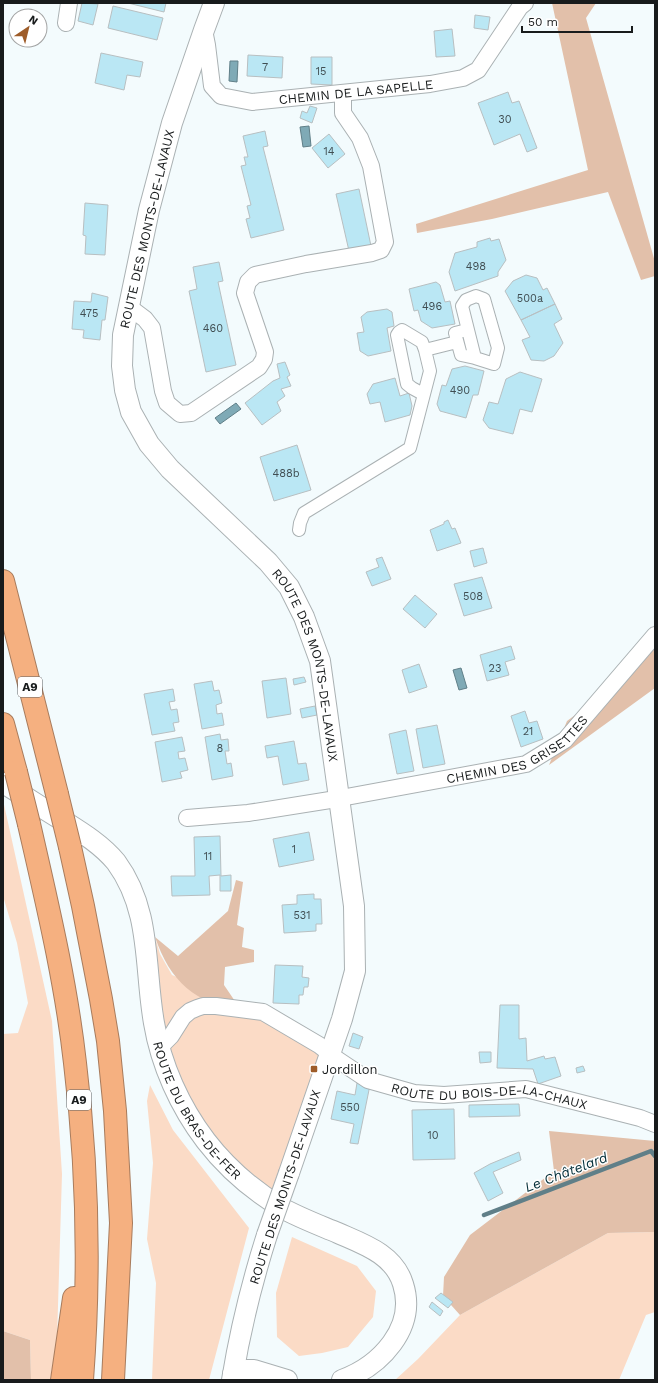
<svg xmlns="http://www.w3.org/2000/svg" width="658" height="1383" font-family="'Work Sans',sans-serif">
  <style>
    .green { fill: #fbdbc6 }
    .forest { fill: #e2c0aa }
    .water { fill: #7faab6; stroke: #607f88 }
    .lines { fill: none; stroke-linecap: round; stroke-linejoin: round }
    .stream { stroke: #607f88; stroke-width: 4.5 }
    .building { fill: #bae7f4; stroke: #b8bfc1 }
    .pedestrian-casing { stroke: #aab1b3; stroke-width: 14 }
    .minor-casing { stroke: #aab1b3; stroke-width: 18 }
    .tertiary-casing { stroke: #aab1b3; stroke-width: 22 }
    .motorway-casing { stroke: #a87c5d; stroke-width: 24 }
    .pedestrian { stroke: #fff; stroke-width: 12 }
    .minor { stroke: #fff; stroke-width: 16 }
    .tertiary { stroke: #fff; stroke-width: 20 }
    .motorway { stroke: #f5b080; stroke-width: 22 }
    .tertiary-bridge-casing { stroke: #aab1b3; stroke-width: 22; stroke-linecap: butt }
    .motorway-bridge-casing { stroke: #a87c5d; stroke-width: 24; stroke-linecap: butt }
    .tertiary-bridge { stroke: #fff; stroke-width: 20 }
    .motorway-bridge { stroke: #f5b080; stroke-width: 22 }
    .poi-dot { fill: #9e5c29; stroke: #fff; stroke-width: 1.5 }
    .labels { text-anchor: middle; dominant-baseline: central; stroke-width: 3; stroke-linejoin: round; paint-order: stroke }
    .number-label { font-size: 11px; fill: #404e52 }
    .shield { fill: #fff; stroke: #5d5f60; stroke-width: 1 }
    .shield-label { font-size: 12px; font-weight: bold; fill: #181b1c }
    .street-label { font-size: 13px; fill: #181b1c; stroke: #fff }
    .poi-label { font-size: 13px; fill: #181b1c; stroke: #fff; text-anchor: start }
    .water-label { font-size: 14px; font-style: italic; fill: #042f39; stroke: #fff }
  </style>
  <rect width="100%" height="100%" fill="#f3fbfd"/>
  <!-- green -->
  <path class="green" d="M3,800L52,1021L62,1174L57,1339L50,1380H31L30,1340L3,1331V1034L18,1033L28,1003L17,943L3,896Z
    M155,937L160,954L172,975L263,1012L330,1053L281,1194L268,1188L236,1161L207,1129L190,1099L169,1051L161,1011Z
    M150,1085L173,1130L249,1228L209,1380H152L156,1283L147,1239L153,1163L147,1101Z
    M655,1232V1312L646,1315L619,1380H395L418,1359L460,1315L608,1233Z
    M292,1237L357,1266L376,1291L373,1317L348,1347L322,1353L299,1356L277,1337L276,1293Z"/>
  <!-- forest -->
  <path class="forest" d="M552,3H596L586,18L655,262V276L641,280L608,192L492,219L417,233L416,224L588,170Z
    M655,628V688L549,765L567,721L613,687Z
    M236,880L243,882L237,925L244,928L242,947L254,950V962L225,967L224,985L241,1010C195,1004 170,981 155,937L178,956L228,911Z
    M549,1131L655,1141V1232L608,1233L460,1315L443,1296L444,1277L470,1235L554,1171Z
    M3,1331L30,1340L31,1380H3Z"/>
  <!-- water -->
  <path class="water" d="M230,61H238L237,82L229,81Z
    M309,126L311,146L303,147L300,127Z
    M236,403L241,409L220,424L215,418Z
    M461,668L467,688L459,690L453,670Z"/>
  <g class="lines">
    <!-- stream -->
    <path class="stream" d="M484,1215L651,1151L655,1156"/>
  </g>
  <!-- building -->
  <path class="building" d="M82,3L98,4L93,25L78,21Z
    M128,3H166L164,12Z
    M113,6L163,18L157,40L108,28Z
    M475,15L490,17L488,30L474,28Z
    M452,29L455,56L436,57L434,31Z
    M101,53L143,62L140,77L127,75L124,90L95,83Z
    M248,55L283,57L282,78L247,76Z
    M311,57H332V85L311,84Z
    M508,92L512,103L519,101L537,148L527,152L520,134L494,145L478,103Z
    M310,106L317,108L312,123L300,118L302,111L307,113Z
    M265,131L268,146L263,147L284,230L251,238L246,219L250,218L247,206L251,205L241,166L246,165L244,157H248L243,136Z
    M329,134L345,154L328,168L312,148Z
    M359,189L371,246L349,251L336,194Z
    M85,203L108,205L105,255L85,254L86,236L83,235Z
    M490,238L491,241L499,239L506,260L498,272V276L455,291L449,272L455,253L477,247V242Z
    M219,262L223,281L218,282L236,365L206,372L189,291L197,289L193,267Z
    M526,275L537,278L543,290L547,288L555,304L521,320L505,291L513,281Z
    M436,282L440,285L445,302L450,301L455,324L432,328L421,321L418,310L414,311L409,289Z
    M92,293L108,297L105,320H102L100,340L83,338L84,330L72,329L74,301L91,302Z
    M555,304L562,319L554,324L563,343L554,356L544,361L531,360L522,340L530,337L521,320Z
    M387,309L392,312L394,326L387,328L391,351L368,356L360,351L357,333L364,332L361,317L367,312Z
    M285,362L290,375L287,377L291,386L281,389L285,396L277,402L281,411L262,425L245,403L273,381L280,378L277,364Z
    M465,366L484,371L478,395H473L466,418L440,411L437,404L442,385L446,386L452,369Z
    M520,372L542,379L532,412L520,409L513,434L489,428L483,420L489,402L498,404L506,379Z
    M395,378L400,396L409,393L412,406L410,415L385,422L380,402L370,404L367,394L373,384Z
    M297,445L311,490L274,501L260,457Z
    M448,520L452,529L455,528L461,543L437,551L430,530L444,524V522Z
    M483,548L487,563L474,567L470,551Z
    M382,557L391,579L372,586L366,572L379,567L376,559Z
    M482,577L492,608L464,616L454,584Z
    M415,595L437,614L425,628L403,609Z
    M511,646L515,659L505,662L509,675L487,681L480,655Z
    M419,664L427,687L409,693L402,670Z
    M304,677L306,682L294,685L293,679Z
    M286,678L291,714L267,718L262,681Z
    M212,681L214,691L219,690L222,703L216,705L217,714L222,713L224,725L202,729L194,684Z
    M173,689L175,701L169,702L171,710L177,709L179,722L173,723L175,731L152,735L144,694Z
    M315,706L317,715L302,718L300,709Z
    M525,711L529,723L537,721L543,739L521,747L511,716Z
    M437,725L445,764L423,768L416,729Z
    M406,730L414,771L397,774L389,734Z
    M220,734L221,740L228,739L229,751H225L227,764L231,763L233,776L212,780L205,737Z
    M182,737L185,751L178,752L179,759L185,758L188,770L180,772L182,778L162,782L155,742Z
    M294,741L298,764L306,763L309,780L283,785L278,756L267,758L265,746Z
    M309,832L314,860L279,867L273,839Z
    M220,836L221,876L231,875V891H220V875L209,876L210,895L172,896L171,876H195L194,837Z
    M314,894V899H321L322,924H316V931L284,933L282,905L297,904V895Z
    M275,965L303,966L302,977L309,978L308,987H304L303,995H299V1004L273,1003Z
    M500,1005H519V1039L526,1038L527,1061L544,1056L545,1059L555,1057L561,1076L538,1084L533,1069L497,1068Z
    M353,1033L363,1037L359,1049L349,1046Z
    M479,1052H491V1062L480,1063Z
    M583,1066L585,1071L577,1073L576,1068Z
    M357,1083L370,1085L358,1144L350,1143L354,1124L331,1119L337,1091L355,1095Z
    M519,1104L520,1116L469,1117V1105Z
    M454,1109L455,1159L413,1160L412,1110Z
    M519,1152L521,1160L493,1172L503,1193L488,1201L474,1173L490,1164Z
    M441,1293L453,1302L448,1308L435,1298Z
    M432,1302L443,1311L440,1316L429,1307Z"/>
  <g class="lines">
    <!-- pedestrian casing -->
    <g class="pedestrian-casing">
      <path id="pedestrian" d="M476,296L484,299L498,348L494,364L475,358L462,306L466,300Z
        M467,330L455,333L461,355L475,358
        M423,394L412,388L407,384L397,335L399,332L402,330L422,342L425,350
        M299,530L300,523L304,513L410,448L430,371L425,350L457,342"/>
    </g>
    <!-- minor casing -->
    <g class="minor-casing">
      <g id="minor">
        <path d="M66,23L69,3"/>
        <path id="s1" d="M204,30L207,45L212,86L221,96L252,102L430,84L463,78L478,70L520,7L525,3"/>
        <path d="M129,307L145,319L152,328L163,391L167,403L180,414L191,413L259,367L264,359L265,352L245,293L248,282L255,275L306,264L372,253L381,250L385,242L371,166L360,138L343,113V94"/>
        <path id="s2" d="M187,818L248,813L330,800L526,764L565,740L655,635"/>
        <path id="s3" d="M159,1048L171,1036L183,1017L190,1011L197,1008L203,1006H216L263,1012L319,1045L338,1060L368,1080L414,1093L444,1095L526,1089L640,1118L655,1124"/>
      </g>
    </g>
    <!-- tertiary casing -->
    <g class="tertiary-casing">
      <g id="tertiary">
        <path id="s4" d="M214,3L204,30L172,123L149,210L123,335L122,366L125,390L131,412L149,444L170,469L268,562L289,587L304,617L320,661L354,906L355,971L342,1019L289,1173"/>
        <path id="s5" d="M3,783C23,795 42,808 62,820C81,832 101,844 116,862C152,911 144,967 154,1023C161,1065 180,1107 206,1141C226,1167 254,1191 282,1208C300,1218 319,1225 338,1233C363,1244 394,1254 403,1284C417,1328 380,1366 342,1380"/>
        <path d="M233,1374L246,1370H254L287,1380"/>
        <path d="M232,1380C240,1331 252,1282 267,1235"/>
      </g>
    </g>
    <!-- motorway casing -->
    <g class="motorway-casing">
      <path id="motorway" d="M3,581L57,794
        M3,724L16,772
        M29,824C47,903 66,982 75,1063C88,1169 90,1274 82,1380
        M70,847L83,906L101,999L108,1041L115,1111L121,1223L113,1380
        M62,1380L74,1298"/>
    </g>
    <!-- pedestrian -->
    <use href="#pedestrian" class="pedestrian"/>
    <!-- minor -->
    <use href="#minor" class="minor"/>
    <!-- tertiary -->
    <use href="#tertiary" class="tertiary"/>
    <!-- motorway -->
    <use href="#motorway" class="motorway"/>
    <!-- tertiary-bridge casing -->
    <g class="tertiary-bridge-casing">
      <path id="tertiary-bridge" d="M267,1235L289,1173"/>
    </g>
    <!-- motorway-bridge casing -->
    <g class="motorway-bridge-casing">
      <path id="motorway-bridge" d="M16,772L29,824
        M57,794L70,847"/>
    </g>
    <!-- tertiary-bridge -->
    <use href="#tertiary-bridge" class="tertiary-bridge"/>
    <!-- motorway-bridge -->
    <use href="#motorway-bridge" class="motorway-bridge"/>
  </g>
  <!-- markers -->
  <rect class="poi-dot" x="310" y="1065" width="8" height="8" rx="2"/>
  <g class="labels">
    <!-- number labels -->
    <g class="number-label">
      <text x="265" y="67">7</text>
      <text x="321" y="71">15</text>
      <text x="505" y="119">30</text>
      <text x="329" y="151">14</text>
      <text x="476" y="266">498</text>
      <text x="530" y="298">500a</text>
      <text x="432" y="306">496</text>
      <text x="89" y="313">475</text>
      <text x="213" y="328">460</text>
      <text x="460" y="390">490</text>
      <text x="286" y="473">488b</text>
      <text x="473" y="596">508</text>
      <text x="495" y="668">23</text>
      <text x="528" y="731">21</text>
      <text x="220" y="748">8</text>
      <text x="294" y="849">1</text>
      <text x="208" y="856">11</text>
      <text x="302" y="915">531</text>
      <text x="350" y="1107">550</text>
      <text x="433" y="1135">10</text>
    </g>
    <!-- shield labels -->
    <g class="shield">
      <rect x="18" y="677" width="24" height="20" rx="3"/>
      <rect x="67" y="1090" width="24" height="20" rx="3"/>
    </g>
    <g class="shield-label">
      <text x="30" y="687">A9</text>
      <text x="79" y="1100">A9</text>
    </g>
    <!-- street labels -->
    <g class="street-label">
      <text stroke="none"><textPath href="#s1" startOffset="206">CHEMIN DE LA SAPELLE</textPath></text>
      <text transform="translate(147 229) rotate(-77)">ROUTE DES MONTS-DE-LAVAUX</text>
      <text stroke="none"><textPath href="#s4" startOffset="740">ROUTE DES MONTS-DE-LAVAUX</textPath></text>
      <text stroke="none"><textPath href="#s2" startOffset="341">CHEMIN DES GRISETTES</textPath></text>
      <text stroke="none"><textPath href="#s3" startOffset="372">ROUTE DU BOIS-DE-LA-CHAUX</textPath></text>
      <text stroke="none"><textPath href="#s5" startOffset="405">ROUTE DU BRAS-DE-FER</textPath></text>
      <text transform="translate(285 1187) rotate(-72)">ROUTE DES MONTS-DE-LAVAUX</text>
    </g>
    <!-- poi labels -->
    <g class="poi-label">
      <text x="322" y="1069">Jordillon</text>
    </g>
    <!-- water labels -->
    <g class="water-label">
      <text transform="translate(566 1172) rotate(-21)">Le Châtelard</text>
    </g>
  </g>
  <!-- border -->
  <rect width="658" height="1383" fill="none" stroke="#181b1c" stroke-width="8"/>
  <!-- north arrow -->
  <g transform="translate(28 28) rotate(35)"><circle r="19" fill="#ffffff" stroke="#a3a4a4"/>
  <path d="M0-3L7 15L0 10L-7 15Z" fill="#9e5c29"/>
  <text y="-6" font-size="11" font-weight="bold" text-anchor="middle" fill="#181b1c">N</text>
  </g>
  <!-- scale -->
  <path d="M522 26v6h110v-6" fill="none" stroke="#181b1c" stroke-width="2"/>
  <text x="528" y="26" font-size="12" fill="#181b1c" stroke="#ffffff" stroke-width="3" paint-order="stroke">50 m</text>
</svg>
